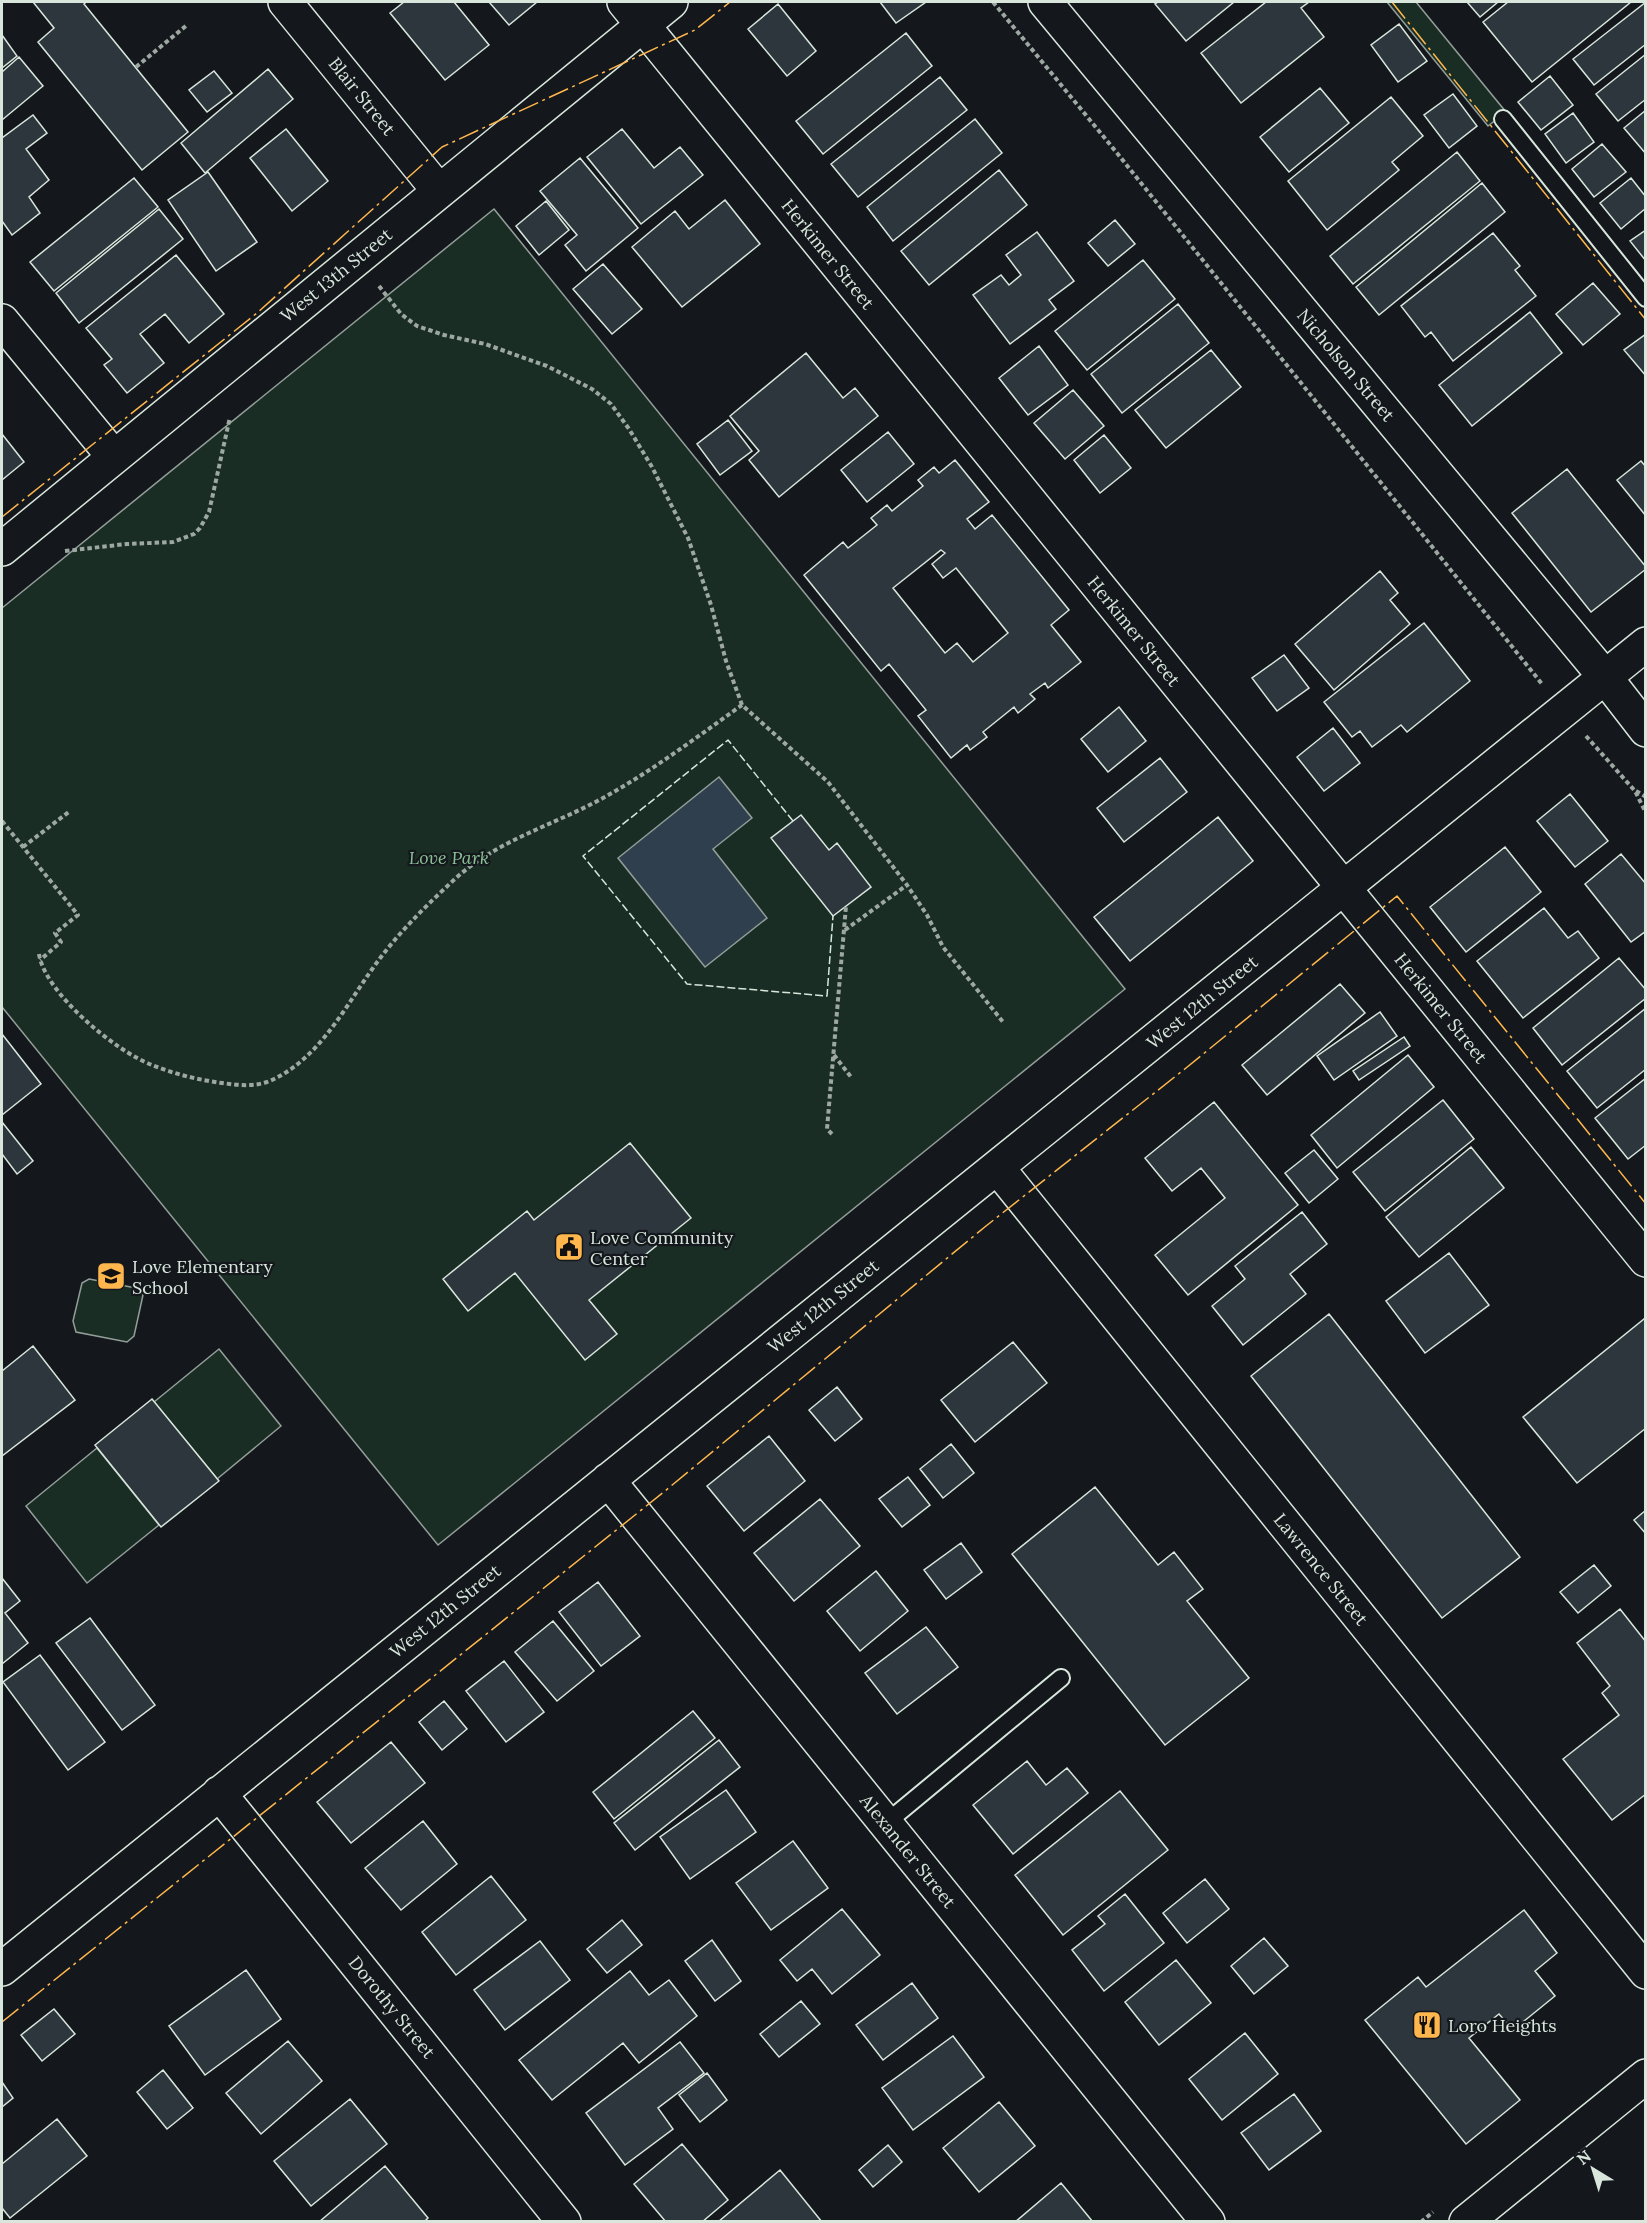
<svg xmlns="http://www.w3.org/2000/svg" width="1647" height="2223" font-family="Lora,serif">
  <style>
    .green { fill: #1a2d24; stroke: #939e99; stroke-width: 1.5 }
    .water { fill: #2f3f4d; stroke: #939e99; stroke-width: 1.5 }
    .building { fill: #2c363c; stroke: #d8e6dc; stroke-width: 1.5; fill-rule: evenodd }
    .lines { fill: none; stroke-linecap: round; stroke-linejoin: round }
    .service-casing { stroke: #d8e6dc; stroke-width: 20 }
    .minor-casing { stroke: #d8e6dc; stroke-width: 36 }
    .secondary-casing { stroke: #d8e6dc; stroke-width: 36 }
    .path { stroke: #9da8a2; stroke-width: 4; stroke-dasharray: 4.5 3; stroke-linecap: butt }
    .service { stroke: #14181c; stroke-width: 16 }
    .minor { stroke: #14181c; stroke-width: 33 }
    .secondary { stroke: #14181c; stroke-width: 33 }
    .fence { stroke: #d8e6dc; stroke-width: 1.5; stroke-dasharray: 8 3; stroke-linecap: butt }
    .power { stroke: #ffb74d; stroke-width: 1.5; stroke-dasharray: 21 4.5 3 4.5; stroke-linecap: butt }
    .labels { text-anchor: middle; dominant-baseline: central; stroke-width: 4.5; stroke-linejoin: round; paint-order: stroke }
    .street-label { font-size: 18px; fill: #d8e6dc; stroke: #14181c }
    .park-label { font-size: 18px; font-style: italic; fill: #8ac095; stroke: #14181c }
    .poi-label { font-size: 18px; fill: #d8e6dc; stroke: #14181c; text-anchor: start }
  </style>
  <rect width="100%" height="100%" fill="#14181c"/>
  <!-- green -->
  <path class="green" d="M1387,2H1416L1506,112L1488,126Z
    M494,209L1125,989L438,1545L2,1007V608Z
    M89,1279L136,1288L143,1295L134,1336L127,1342L76,1332L73,1321L82,1283Z
    M219,1349L281,1426L217,1479L154,1402Z
    M97,1448L159,1525L87,1583L26,1506Z"/>
  <!-- water -->
  <path class="water" d="M719,777L752,818L713,849L767,918L705,967L618,858Z"/>
  <!-- building -->
  <path class="building" d="M33,2H86L84,4L188,132L142,170L38,42L54,28Z
    M404,2H454L489,45L445,80L390,13Z
    M489,2H537L509,25Z
    M880,2H926L896,23Z
    M1158,2H1234L1186,41L1155,4Z
    M1266,2H1309L1301,8L1324,37L1241,103L1201,53Z
    M1467,2H1498L1480,17Z
    M1508,2H1631L1532,82L1483,22Z
    M1646,2V44L1594,85L1573,59Z
    M778,4L816,51L787,76L748,29Z
    M1399,24L1427,61L1398,82L1371,45Z
    M906,33L932,66L823,154L796,121Z
    M2,35L17,56L2,68Z
    M1646,54V99L1618,121L1596,94Z
    M19,57L43,86L2,120V72Z
    M268,69L293,99L205,173L181,143Z
    M214,71L232,93L207,112L189,90Z
    M1550,76L1573,105L1541,130L1518,102Z
    M940,77L967,110L858,197L831,164Z
    M1320,88L1349,123L1289,172L1260,137Z
    M1453,94L1477,126L1449,148L1424,115Z
    M1391,97L1423,136L1392,162L1399,170L1327,230L1288,181Z
    M1646,110V154L1624,128Z
    M1573,113L1594,142L1566,163L1545,134Z
    M33,115L47,133L26,149L49,180L29,197L40,213L12,235L2,221V138Z
    M975,119L1002,153L893,241L867,207Z
    M286,129L328,181L292,211L250,158Z
    M622,129L654,168L680,147L703,175L641,224L587,157Z
    M1602,144L1626,172L1594,197L1572,169Z
    M1457,152L1480,181L1353,284L1330,256Z
    M580,158L638,228L586,271L565,245L577,235L540,191Z
    M999,170L1027,205L929,285L901,251Z
    M208,172L257,242L216,271L168,200Z
    M134,178L158,207L54,291L30,262Z
    M1631,178L1646,197V208L1621,229L1600,203Z
    M1482,183L1505,212L1379,315L1356,287Z
    M725,200L760,244L682,307L632,247L675,211L689,229Z
    M546,201L569,230L539,255L516,226Z
    M159,209L183,239L79,323L56,293Z
    M1115,220L1135,244L1108,266L1088,243Z
    M1646,230V261L1630,241Z
    M1037,232L1074,281L1049,300L1056,309L1010,344L973,295L1001,275L1009,285L1021,275L1006,255Z
    M1493,233L1520,266L1515,270L1536,296L1453,361L1431,332L1425,337L1401,306Z
    M176,255L224,314L189,343L165,314L140,334L164,363L127,393L104,365L112,359L86,328Z
    M1143,260L1175,299L1087,370L1055,331Z
    M603,264L642,309L612,334L573,289Z
    M1593,283L1620,314L1583,345L1556,314Z
    M1178,304L1209,343L1122,413L1091,374Z
    M1530,312L1562,353L1472,426L1439,385Z
    M1646,334V376L1624,350Z
    M1039,346L1068,385L1028,415L999,378Z
    M1211,350L1241,387L1166,448L1135,410Z
    M806,353L843,398L855,388L878,416L779,497L749,460L759,451L730,416Z
    M1073,390L1104,426L1065,459L1034,423Z
    M728,420L752,451L720,475L697,444Z
    M888,432L914,464L867,502L841,470Z
    M2,434L24,462L2,480Z
    M1104,435L1131,468L1100,493L1074,460Z
    M955,460L989,502L967,519L975,529L992,515L1069,610L1051,625L1081,662L1048,688L1045,683L1030,694L1035,699L1018,713L1014,707L983,732L987,737L970,750L967,745L951,758L918,716L926,710L889,664L881,671L804,575L843,542L848,548L877,525L871,518L887,505L892,511L923,486L918,480L934,467L939,473ZM941,550L945,553L932,564L943,578L956,568L1008,633L973,662L957,643L945,653L893,588Z
    M1641,461L1646,467V516L1617,480Z
    M1567,469L1646,567V569L1591,612L1512,513Z
    M1380,571L1398,593L1390,600L1410,624L1334,690L1295,644Z
    M1424,623L1470,681L1407,732L1401,725L1372,747L1360,731L1352,737L1324,702Z
    M1284,655L1309,688L1277,711L1252,678Z
    M1119,707L1146,741L1108,772L1081,739Z
    M1333,728L1360,763L1324,791L1297,757Z
    M1160,758L1187,792L1124,842L1097,808Z
    M1570,794L1608,841L1575,867L1537,821Z
    M801,815L829,850L837,843L871,887L833,916L771,838Z
    M1218,817L1253,861L1130,961L1094,917Z
    M1505,847L1541,892L1466,952L1430,907Z
    M1621,854L1646,884V931L1631,942L1585,884Z
    M1544,908L1568,938L1578,931L1599,958L1523,1018L1477,961Z
    M1619,958L1646,990V998L1562,1065L1533,1028Z
    M1340,984L1365,1013L1267,1095L1242,1065Z
    M1646,1008V1069L1597,1108L1567,1071Z
    M1380,1012L1397,1036L1334,1080L1317,1056Z
    M2,1034L41,1084L2,1115Z
    M1404,1037L1410,1046L1359,1080L1353,1071Z
    M1408,1055L1434,1087L1337,1168L1311,1135Z
    M1646,1078V1145L1628,1159L1595,1118Z
    M1443,1100L1474,1139L1385,1211L1353,1172Z
    M1214,1102L1298,1205L1188,1295L1155,1255L1225,1198L1201,1168L1172,1191L1145,1158Z
    M2,1122L33,1161L17,1174L2,1154Z
    M630,1143L691,1218L589,1300L617,1334L585,1360L515,1273L468,1311L443,1279L527,1211L534,1220Z
    M1471,1147L1504,1188L1419,1257L1386,1217Z
    M1314,1150L1338,1179L1309,1203L1285,1173Z
    M1302,1212L1327,1244L1290,1274L1306,1294L1243,1345L1212,1306L1245,1279L1235,1266Z
    M1449,1253L1489,1305L1425,1353L1386,1301Z
    M1329,1314L1520,1557L1442,1618L1251,1376Z
    M1644,1319L1646,1321V1428L1577,1483L1523,1417Z
    M1013,1342L1047,1383L975,1442L941,1400Z
    M33,1346L75,1400L2,1456V1371Z
    M837,1387L862,1419L835,1441L809,1410Z
    M152,1399L219,1481L161,1527L95,1445Z
    M769,1436L805,1481L744,1531L707,1486Z
    M951,1444L974,1473L943,1498L920,1469Z
    M908,1477L930,1505L902,1527L879,1499Z
    M1095,1487L1158,1565L1174,1552L1203,1589L1187,1601L1249,1678L1165,1745L1012,1554Z
    M820,1499L860,1546L794,1601L754,1553Z
    M1646,1510V1534L1634,1520Z
    M961,1543L982,1572L946,1599L924,1570Z
    M1594,1565L1611,1586L1578,1613L1560,1592Z
    M876,1571L908,1611L860,1651L827,1611Z
    M2,1578L20,1601L5,1613L28,1643L2,1664Z
    M598,1582L640,1636L601,1666L559,1612Z
    M1620,1609L1646,1642V1794L1612,1820L1563,1759L1619,1715L1602,1693L1610,1686L1577,1643Z
    M90,1618L155,1705L122,1730L56,1643Z
    M553,1621L594,1671L557,1701L515,1652Z
    M926,1627L958,1667L897,1714L865,1673Z
    M40,1655L105,1742L68,1770L3,1682Z
    M504,1661L544,1712L506,1742L466,1691Z
    M444,1701L467,1729L442,1750L419,1722Z
    M693,1711L715,1738L614,1819L593,1792Z
    M719,1740L740,1767L635,1850L614,1823Z
    M391,1742L425,1783L351,1843L317,1802Z
    M1027,1761L1046,1785L1067,1768L1088,1793L1013,1854L973,1805Z
    M726,1790L756,1832L690,1879L660,1837Z
    M1120,1791L1168,1850L1063,1935L1015,1875Z
    M423,1821L457,1864L401,1910L365,1868Z
    M793,1841L828,1888L771,1930L736,1883Z
    M491,1876L526,1920L456,1975L422,1932Z
    M1205,1879L1229,1909L1187,1943L1163,1913Z
    M1125,1894L1164,1943L1104,1991L1072,1950L1105,1924L1098,1916Z
    M842,1909L880,1955L832,1994L812,1969L797,1981L780,1960Z
    M1524,1910L1557,1953L1535,1971L1555,1996L1513,2030L1499,2014L1469,2038L1520,2100L1466,2144L1365,2020L1418,1977L1426,1987Z
    M622,1920L642,1945L607,1973L587,1949Z
    M1264,1938L1288,1966L1254,1994L1231,1966Z
    M712,1940L741,1981L715,2001L685,1961Z
    M540,1941L570,1980L505,2030L474,1990Z
    M1176,1960L1211,2003L1159,2045L1125,2002Z
    M246,1970L281,2019L205,2075L169,2026Z
    M630,1971L649,1995L669,1980L697,2016L639,2063L623,2043L552,2100L519,2060Z
    M912,1983L938,2018L883,2060L856,2025Z
    M801,2001L820,2024L779,2057L760,2034Z
    M54,2009L75,2034L42,2061L21,2035Z
    M1245,2033L1278,2074L1222,2120L1189,2079Z
    M953,2036L984,2077L913,2130L882,2088Z
    M288,2041L322,2081L261,2134L226,2093Z
    M680,2042L704,2073L658,2108L673,2129L625,2165L586,2113Z
    M163,2070L193,2108L167,2129L137,2092Z
    M707,2073L727,2100L700,2122L679,2095Z
    M2,2082L13,2098L2,2107Z
    M1294,2094L1321,2131L1269,2170L1241,2133Z
    M350,2099L387,2144L311,2206L274,2161Z
    M999,2102L1035,2146L979,2192L943,2148Z
    M57,2119L87,2156L10,2218L2,2208V2164Z
    M682,2144L728,2200L702,2222H666L634,2184Z
    M888,2145L902,2162L873,2187L859,2170Z
    M385,2166L428,2218L424,2222H319Z
    M780,2170L822,2222H718Z
    M1061,2183L1093,2222H1015Z"/>
  <g class="lines">
    <!-- service casing -->
    <g class="service-casing">
      <path id="service" d="M1503,119L1646,298
        M886,1823L1061,1678"/>
    </g>
    <!-- minor casing -->
    <g class="minor-casing">
      <path id="minor" d="M285,2L439,191
        M624,2L1646,1260
        M1045,2L1605,677L1646,730
        M2,321L114,457
        M2,549L671,2
        M997,1167L1646,1972
        M608,1480L1208,2222
        M219,1793L564,2222
        M2,1969L1646,644"/>
    </g>
    <!-- secondary casing -->
    <g class="secondary-casing">
      <path id="secondary" d="M1466,2222L1646,2076"/>
    </g>
    <!-- path -->
    <path class="path" d="M993,2L1117,153L1542,684
      M136,67L187,25
      M379,286L401,314L417,326L444,335L485,344L547,366L592,389L611,404L629,429L652,467L688,538L711,605L726,661L742,705L828,782L907,885L927,915L943,947L1003,1022
      M65,551L127,544L173,542L194,534L200,528L209,512L230,417
      M1586,736L1635,791L1646,813
      M1636,791L1646,797
      M2,821L78,915L55,933L61,942L40,960
      M23,847L70,811
      M845,930L907,885
      M39,954C45,993 115,1051 152,1065C174,1074 199,1080 222,1083C237,1085 252,1087 267,1082C321,1061 348,1000 381,957C403,928 430,902 456,878C498,840 554,825 603,798C652,771 697,737 742,705
      M834,1055L851,1077
      M832,1134L827,1129L846,906
      M1421,2222L1433,2212"/>
    <!-- service -->
    <use href="#service" class="service"/>
    <!-- minor -->
    <use href="#minor" class="minor"/>
    <!-- secondary -->
    <use href="#secondary" class="secondary"/>
    <!-- fence -->
    <path class="fence" d="M793,821L728,740L583,856L687,984L827,996L833,916"/>
    <!-- power -->
    <path class="power" d="M1392,2L1646,320
      M2,517L257,313L442,147L695,30L730,2
      M2,2022L665,1491L986,1226L1186,1068L1397,896L1646,1204"/>
  </g>
  <!-- icons -->
  <defs>
    <g id="civic-square" transform="scale(1.5)"><rect x="-9" y="-9" width="18" height="18" rx="4" fill="#ffb74d" stroke="#14181c"/><path d="M-.6-6.5H3V-4.5H.6V-3L4-1V1h2V6H-6V1h2V-1L-.6-3ZM-1.2 2.5V6h2.4V2.5Z" fill="#111"/></g>
    <g id="school-square" transform="scale(1.5)"><rect x="-9" y="-9" width="18" height="18" rx="4" fill="#ffb74d" stroke="#14181c"/><path d="M0-5L7-2L0 1L-7-2ZM-4 1L0 2.5L4 1V4Q0 6-4 4Z" fill="#111"/></g>
    <g id="restaurant-square" transform="scale(1.5)"><rect x="-9" y="-9" width="18" height="18" rx="4" fill="#ffb74d" stroke="#14181c"/><path d="M-5-6h1v4h1v-4h1v4h1v-4h1v5L-1.5 .5V6h-2V.5L-5-1ZM5-6V6H3V1.5H1.5Q1.5-4 5-6Z" fill="#111"/></g>
  </defs>
  <g fill-rule="evenodd">
    <use href="#civic-square" x="569" y="1247"/>
    <use href="#school-square" x="111" y="1276"/>
    <use href="#restaurant-square" x="1427" y="2025"/>
  </g>
  <g class="labels">
    <!-- street labels -->
    <g class="street-label">
      <text transform="translate(362 96) rotate(51)">Blair Street</text>
      <text transform="translate(828 254) rotate(51)">Herkimer Street</text>
      <text transform="translate(336 275) rotate(-39)">West 13th Street</text>
      <text transform="translate(1346 365) rotate(50)">Nicholson Street</text>
      <text transform="translate(1134 631) rotate(51)">Herkimer Street</text>
      <text transform="translate(1202 1002) rotate(-39)">West 12th Street</text>
      <text transform="translate(1441 1008) rotate(51)">Herkimer Street</text>
      <text transform="translate(823 1306) rotate(-39)">West 12th Street</text>
      <text transform="translate(1321 1569) rotate(51)">Lawrence Street</text>
      <text transform="translate(445 1611) rotate(-39)">West 12th Street</text>
      <text transform="translate(908 1851) rotate(51)">Alexander Street</text>
      <text transform="translate(392 2007) rotate(51)">Dorothy Street</text>
    </g>
    <!-- park labels -->
    <g class="park-label">
      <text x="449" y="857">Love Park</text>
    </g>
    <!-- poi labels -->
    <g class="poi-label">
      <text x="590" y="1237">Love Community<tspan x="590" dy="21">Center</tspan></text>
      <text x="132" y="1266">Love Elementary<tspan x="132" dy="21">School</tspan></text>
      <text x="1448" y="2025">Loro Heights</text>
    </g>
  </g>
  <!-- border -->
  <rect width="1647" height="2223" fill="none" stroke="#d8e6dc" stroke-width="6"/>
  <!-- north arrow -->
  <g transform="translate(1593 2169) rotate(322)" stroke="#14181c" stroke-width="4.5" paint-order="stroke">
  <path d="M0-4.5L10 22L0 15L-10 22Z" fill="#d8e6dc"/>
  <text y="-9" font-size="16" font-weight="bold" text-anchor="middle" fill="#d8e6dc">N</text>
  </g>
</svg>
